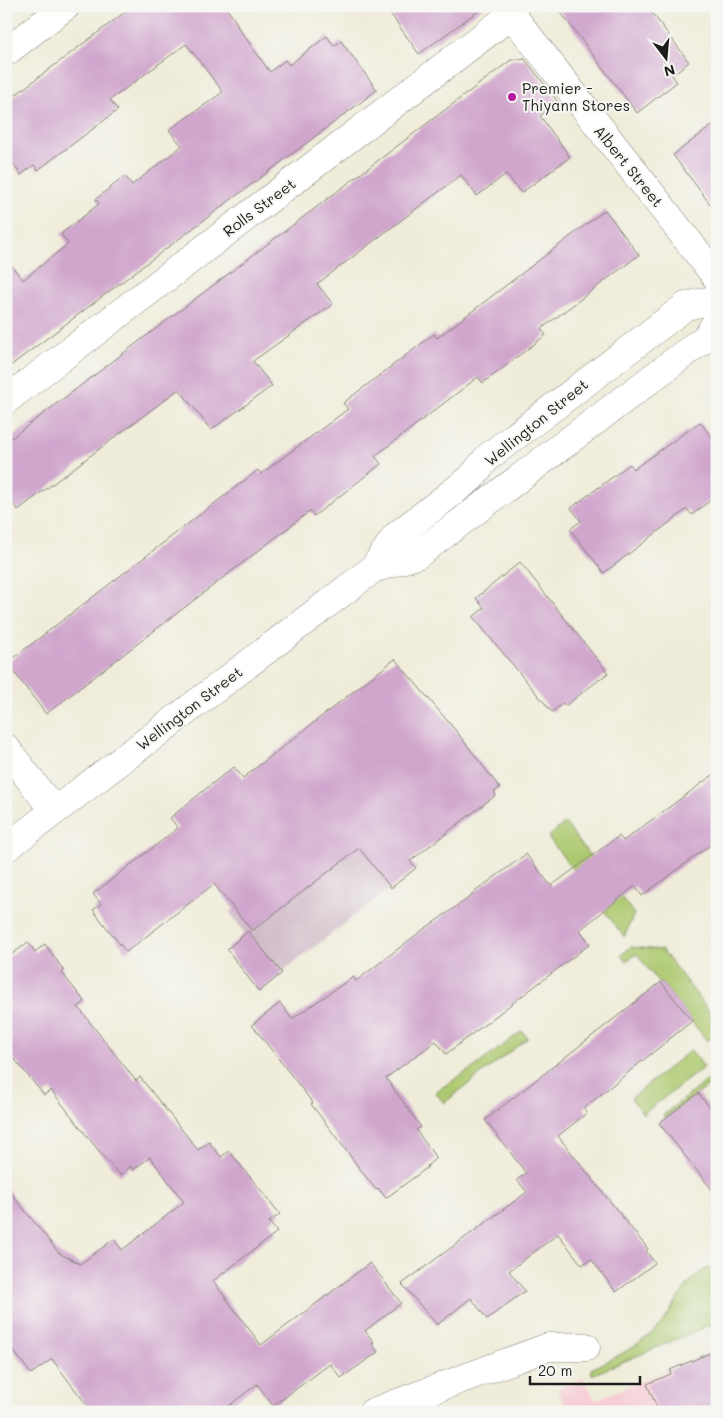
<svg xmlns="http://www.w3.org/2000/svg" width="723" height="1418" font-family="Mali,sans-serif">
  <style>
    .built { fill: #f6cfd6 }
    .industrial { fill: #d1bdc9 }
    .green { fill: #adc970; stroke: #647246 }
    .building { fill: #d0a6cd }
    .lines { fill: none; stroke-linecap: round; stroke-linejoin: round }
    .street-casing { stroke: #86847a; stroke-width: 29 }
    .primary-casing { stroke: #86847a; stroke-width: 29 }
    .street { stroke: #fff; stroke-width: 28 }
    .primary { stroke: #fff; stroke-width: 28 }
    .poi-dot { fill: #b5179e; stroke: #f6f6f2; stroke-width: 2 }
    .labels { text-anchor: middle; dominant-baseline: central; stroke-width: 4; stroke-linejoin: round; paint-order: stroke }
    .poi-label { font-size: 15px; fill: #1c1c1c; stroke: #f6f6f2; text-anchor: start }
    .street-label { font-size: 15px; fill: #1c1c1c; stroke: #f6f6f2 }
  </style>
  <rect width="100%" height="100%" fill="#f6f6f2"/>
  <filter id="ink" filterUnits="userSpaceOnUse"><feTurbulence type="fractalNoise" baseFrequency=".02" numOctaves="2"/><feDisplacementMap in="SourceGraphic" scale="10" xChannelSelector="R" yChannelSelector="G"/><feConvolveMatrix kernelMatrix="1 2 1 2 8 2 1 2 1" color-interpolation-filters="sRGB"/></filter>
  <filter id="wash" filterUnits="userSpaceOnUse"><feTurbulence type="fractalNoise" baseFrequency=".0096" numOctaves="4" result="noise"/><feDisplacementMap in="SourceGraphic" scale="20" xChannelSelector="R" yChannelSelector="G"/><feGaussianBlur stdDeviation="1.12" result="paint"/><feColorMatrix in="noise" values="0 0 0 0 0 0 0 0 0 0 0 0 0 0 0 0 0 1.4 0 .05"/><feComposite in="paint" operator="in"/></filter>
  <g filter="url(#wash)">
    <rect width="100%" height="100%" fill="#efecd9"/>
    <!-- built -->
    <path class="built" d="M717,1350V1412H551L565,1406L557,1389L584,1378L595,1400Z"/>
    <!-- industrial -->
    <path class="industrial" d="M308,728L416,868L259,990L227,949L245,934L230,912L318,845L257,766Z"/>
    <!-- green -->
    <path class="green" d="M565,823L634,914L624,937L548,837Z
      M631,947L662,950L717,1021V1033L707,1041L661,982L659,983L637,954L626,961L621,955Z
      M522,1031L528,1038L444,1103L435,1092L476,1066Z
      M691,1050L704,1067L643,1114L631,1098Z
      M717,1073V1080L665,1118L663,1115Z
      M708,1268L711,1270L717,1277V1322L592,1375L591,1369C612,1359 639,1346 656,1329C675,1311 682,1280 708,1268Z"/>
    <g id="blocks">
      <!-- building -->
      <path class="building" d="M133,6H225L238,25L237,26L270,72L285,60L289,65L327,36L334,46L341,41L377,90L6,369V259L23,280L68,244L61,234L99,204L96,199L125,176L132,185L182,146L169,130L223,92L186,44L110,100L118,110L38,170L34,165L21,175L6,155V102Z
        M385,6H485L419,54Z
        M556,6H647L689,62L672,75L677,82L637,113Z
        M525,59L558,102L540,116L570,157L521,193L506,174L477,196L461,175L317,284L333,304L253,361L272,386L211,430L179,389L18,510L6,495V442L511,60Z
        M717,122V213L673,155Z
        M605,210L639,255L541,329L546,335L483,383L478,377L375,456L381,464L314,516L310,511L46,714L7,663L258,470L261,474L348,409L343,403L434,334L437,338Z
        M700,422L717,444V495L692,515L687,509L604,573L570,529L581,521L571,508L630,464L634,469Z
        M520,562L608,673L565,706L563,703L552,712L473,617L484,608L476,598Z
        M395,659L456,731L500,788L494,792L496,795L410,861L416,868L391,888L359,848L252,931L214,884L126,952L93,910L101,904L93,894L178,828L170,818L223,775L234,767L243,778Z
        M717,772V840L642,896L635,886L580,930L590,944L446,1054L436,1041L386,1078L421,1127L416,1130L436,1158L427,1166L428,1167L386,1198L378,1188L376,1190L311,1104L313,1103L252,1025L280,1003L292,1019L353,977L356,981L420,932L473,895L472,894L526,854L551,886L619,836L623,841Z
        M248,931L282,973L259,992L227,949Z
        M28,942L35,952L45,944L64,971L62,973L85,1002L78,1007L136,1081L140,1077L198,1150L209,1142L221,1157L229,1151L280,1214L269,1222L277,1232L213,1281L261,1345L370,1263L401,1303L365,1331L374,1342L372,1344L378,1352L341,1378L330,1364L273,1406L257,1384L221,1412H92L52,1359L31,1374L6,1341V1187L59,1253L80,1264L114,1239L122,1250L184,1202L150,1157L133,1170L131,1166L120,1175L102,1155L51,1090L44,1095L6,1049V959Z
        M661,982L692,1021L584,1108L587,1113L558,1136L648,1249L646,1251L655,1263L616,1292L591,1259L582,1265L558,1234L509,1271L525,1291L487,1319L471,1298L437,1325L402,1284L527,1192L517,1180L526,1173L485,1120Z
        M698,1093L717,1116V1196L659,1123Z
        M717,1350V1412H659L647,1384L671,1374L670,1370Z"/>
    </g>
  </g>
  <g filter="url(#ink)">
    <use href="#blocks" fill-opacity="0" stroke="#86847a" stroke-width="1"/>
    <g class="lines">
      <!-- street casing -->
      <g class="street-casing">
        <path id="street" d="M505,6L717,278
          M6,52L66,6
          M6,400L511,15
          M6,748L54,811
          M373,1412L548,1347H586"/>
      </g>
      <!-- primary casing -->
      <g class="primary-casing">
        <path id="primary" d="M373,569L417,555L708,336L717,320
          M6,848L373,569L396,536L471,478L488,457L686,306L717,299"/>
      </g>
      <!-- street -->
      <use href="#street" class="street"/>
      <!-- primary -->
      <use href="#primary" class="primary"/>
    </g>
  </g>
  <!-- markers -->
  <circle class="poi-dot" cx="512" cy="97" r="5"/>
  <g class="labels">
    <!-- poi labels -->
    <g class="poi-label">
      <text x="522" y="88">Premier -<tspan x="522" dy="17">Thiyann Stores</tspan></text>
    </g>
    <!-- street labels -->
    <g class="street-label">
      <text transform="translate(629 166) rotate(51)">Albert Street</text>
      <text transform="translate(259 207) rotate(-37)">Rolls Street</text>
      <text transform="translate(536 422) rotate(-39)">Wellington Street</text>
      <text transform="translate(189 708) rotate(-37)">Wellington Street</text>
    </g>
  </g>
  <!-- margin -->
  <rect width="723" height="1418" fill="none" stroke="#f6f6f2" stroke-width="25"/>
  <!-- north arrow -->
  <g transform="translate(666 58) rotate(164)" stroke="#f6f6f2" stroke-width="4" paint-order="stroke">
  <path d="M0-4L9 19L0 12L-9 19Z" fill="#1c1c1c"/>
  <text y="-8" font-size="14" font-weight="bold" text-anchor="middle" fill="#1c1c1c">N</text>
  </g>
  <!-- scale -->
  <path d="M530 1376v8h110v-8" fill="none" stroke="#1c1c1c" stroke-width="2.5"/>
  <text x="538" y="1376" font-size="15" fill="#1c1c1c" stroke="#f6f6f2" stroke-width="4" paint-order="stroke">20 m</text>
</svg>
